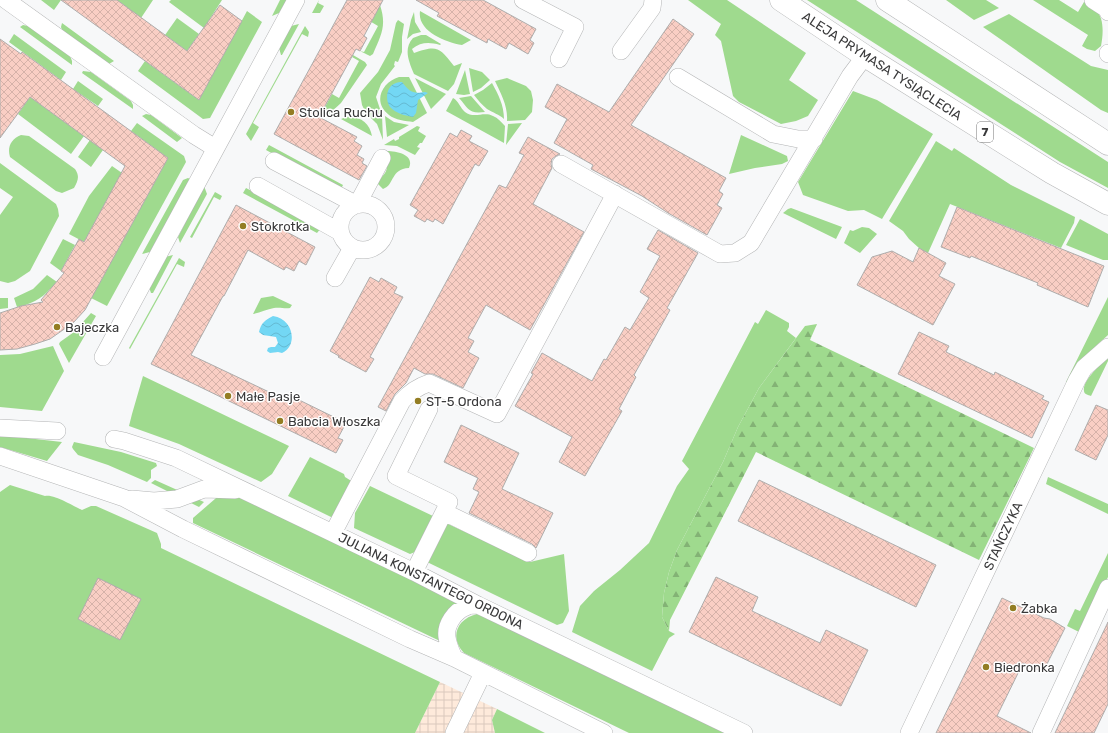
<svg xmlns="http://www.w3.org/2000/svg" width="1108" height="733" font-family="Rubik,sans-serif">
  <style>
    .industrial { fill: url(#industrial-grid) }
    .green { fill: #9fda8e }
    .forest { fill: url(#forest-firs) }
    .water { fill: url(#water-waves) }
    .building { fill: url(#building-cross-hatch); stroke: #aeadac }
    .lines { fill: none; stroke-linecap: round; stroke-linejoin: round }
    .minor-casing { stroke: #b4b5b6; stroke-width: 18 }
    .major-casing { stroke: #b4b5b6; stroke-width: 23 }
    .minor { stroke: #fff; stroke-width: 17 }
    .major { stroke: #fff; stroke-width: 22 }
    .poi-dot { fill: #937d23; stroke: #fff; stroke-width: 1.5 }
    .labels { text-anchor: middle; dominant-baseline: central; stroke-width: 3; stroke-linejoin: round; paint-order: stroke }
    .shield { fill: #fff; stroke: #747475; stroke-width: 1 }
    .shield-label { font-size: 12px; font-weight: bold; fill: #39393a }
    .street-label { font-size: 13px; fill: #39393a; stroke: #fff }
    .poi-label { font-size: 13px; fill: #39393a; stroke: #fff; text-anchor: start }
  </style>
  <defs>
    <pattern id="industrial-grid" width="8" height="8" patternUnits="userSpaceOnUse"><rect width="8" height="8" fill="#feeadb"/><path d="M0 4h8M4 0v8" fill="none" stroke="#dac9bd"/></pattern>
    <pattern id="forest-firs" width="22" height="20" patternUnits="userSpaceOnUse"><rect width="22" height="20" fill="#9fda8e"/><path d="M5 1l3.5 6h-7zM16 11l3.5 6h-7z" fill="#83b275"/></pattern>
    <pattern id="water-waves" width="16" height="10" patternUnits="userSpaceOnUse"><rect width="16" height="10" fill="#73d7f4"/><path d="M0 5q4-4 8 0t8 0" fill="none" stroke="#64b9d2"/></pattern>
    <pattern id="building-cross-hatch" width="8" height="8" patternUnits="userSpaceOnUse"><rect width="8" height="8" fill="#f9cec4"/><path d="M0 0l8 8M0 8l8-8" fill="none" stroke="#d6b2a9"/></pattern>
  </defs>
  <rect width="100%" height="100%" fill="#f7f8f9"/>
  <!-- industrial -->
  <path class="industrial" d="M440,682L497,709L492,720L495,733H415Z"/>
  <!-- green -->
  <path class="green" d="M41,0H61L54,10Z
    M117,0H153L141,18Z
    M171,0H222L204,28L169,2Z
    M280,0H287L279,13L272,16Z
    M319,0L318,3L324,6L320,13H312Z
    M688,0H727L806,53L789,80L818,100L808,116L796,121L781,124L739,102L733,96L721,41L715,35L721,24Z
    M807,0H856L1108,162V188L1060,162Z
    M946,0H986L999,8L974,20Z
    M1033,0H1059L1078,12L1084,2C1088,4 1092,6 1095,9C1105,18 1103,35 1101,46L1095,51L1087,49L1082,46L1088,35Z
    M380,5C387,26 381,35 373,54L370,56L360,51L364,52L378,26L368,20L376,12Z
    M247,11L262,22L210,118L203,119L138,71L145,61L199,100Z
    M420,11L471,40L462,45C445,42 417,31 420,11Z
    M414,12L415,22L421,32L413,34L407,39L411,20Z
    M1009,14L1091,66L1108,70V113L1101,110L983,27Z
    M177,18L199,34L187,51L165,35Z
    M398,20L404,24L402,37V52L398,62L395,61L394,65L395,66L381,84L376,97L382,115L383,140L377,124L368,115L370,113L366,110L365,111L362,105L360,93L378,72L390,50L396,23Z
    M62,23L114,61L109,64L62,30L61,27Z
    M299,24L282,55H281L279,48L291,26Z
    M23,25L28,26L70,56L72,61V65L20,27Z
    M305,26L309,32L308,37L302,34L253,123L259,127L251,141L246,134Z
    M14,34L66,72L61,80L9,42Z
    M421,35H426L441,44L440,45C429,42 421,42 412,49L414,53C437,45 439,47 454,66L462,63L454,84L448,91L414,74C409,62 403,49 413,38Z
    M353,55L365,62L367,65L341,103L329,114L319,118L332,94L339,98L359,61L352,57Z
    M469,68L482,72L490,80L481,88L473,92Z
    M465,70L470,94L464,95L456,94Z
    M83,71L91,72L131,101L133,105V109L82,73Z
    M399,77H409L427,113L413,122C406,121 395,120 389,115C372,102 382,82 399,77Z
    M415,78L446,94L431,109Z
    M507,78L526,86L531,91L533,100L532,112L525,120L507,121C508,106 501,94 495,81Z
    M78,81L103,99L98,106L73,89Z
    M492,83C498,94 504,105 504,119C499,114 493,113 487,109C482,105 478,100 474,95L483,90Z
    M853,91L877,100L933,134L882,219L864,210L848,211L803,195L798,182Z
    M471,96L485,112C468,114 469,109 459,98Z
    M30,97L84,136L71,154L18,114Z
    M453,98C459,101 460,108 465,112C474,119 484,111 493,116C498,118 501,122 505,126L504,143L446,111Z
    M146,114L151,115L182,138L177,142L142,116Z
    M385,116L394,122L409,125L387,137Z
    M346,117C359,115 370,123 372,136L341,119Z
    M137,123L184,156L186,162L107,306L91,298L168,158L131,131Z
    M522,123L506,145L508,124Z
    M417,126L420,127L418,131L426,136L422,143H420L417,147L420,148L415,155L397,146L384,145L394,139L395,141L399,139V137Z
    M21,135L29,136L75,169C80,176 78,181 74,188L62,193L56,191L10,157C7,147 11,139 21,135Z
    M741,135L787,156L788,161L782,164L755,168L729,174Z
    M90,140L103,150L91,167L78,157Z
    M936,141L952,151L954,148L1011,185L1075,217L1074,223L1061,248L950,204L928,253L919,248L909,239L903,231L889,221Z
    M269,145L343,185L340,191L266,150Z
    M385,151C396,151 415,154 409,168C390,169 395,185 383,189L378,184C379,179 382,177 385,173C389,167 386,157 385,151Z
    M0,163L56,204L58,209L59,216L30,271L15,281L8,283L0,281V215L13,197L0,188Z
    M112,166L122,173L84,242L69,234L89,196Z
    M188,178L190,179L150,252L142,254L183,180Z
    M204,186L207,194L180,243L178,237Z
    M246,188L321,228L317,233L243,193Z
    M215,192L222,196L220,200L214,197L192,238L190,237Z
    M791,208L842,227L836,239L783,213L788,209Z
    M1080,219L1108,234V260H1103L1066,245Z
    M862,227L869,228L877,234L860,253L844,243L850,230L853,231Z
    M63,239L75,245L61,271L50,263Z
    M173,255L153,293H151L149,287L165,257Z
    M179,258L185,262L184,267L177,264L130,349L129,348Z
    M47,275L67,289L53,291L50,289C42,299 29,305 17,307L14,298L33,289Z
    M273,296L292,305L290,308C285,309 280,307 274,308C267,309 260,313 253,314L261,298Z
    M1108,297V335L1084,357L1068,382H1066Z
    M0,298H8V308L0,309Z
    M766,310L789,323V327L787,331L796,338L759,388L738,427L723,462L677,550L669,572L664,593L662,617L669,631L675,634L669,638L652,671L572,632L580,606L594,591L620,570L649,543L677,486L689,469L682,461L755,322L758,324Z
    M91,313L96,316L69,363L59,344L60,342L74,332Z
    M53,346L64,371L42,411L0,407V355L20,354Z
    M1108,358V361L1091,396C1088,395 1084,394 1084,391C1082,381 1101,364 1108,358Z
    M143,376L289,446L272,474L261,482L179,444L129,426L132,414Z
    M0,435L62,442L47,461L0,447Z
    M74,442L121,452L156,463L157,466L151,470V478L147,482L108,465L78,455L73,449L72,447Z
    M310,457L344,474L345,477L353,482L334,516L331,517L288,496Z
    M1048,477L1108,504V514L1046,484Z
    M155,480L204,502L199,507L151,483Z
    M10,485L45,496C54,494 73,506 82,510L91,506H96L157,533L161,544V548L440,682L415,733H0V492Z
    M370,486L433,516L415,552L410,554L354,528L355,513Z
    M223,492L251,502L457,602L440,641L193,523V518Z
    M446,523L530,562L564,554L569,611L563,623L557,625L427,562Z
    M1108,553V577L1081,633L1067,626L1075,609L1080,611Z
    M477,614L483,615L729,733H629L464,653C449,637 457,619 477,614Z
    M497,709L545,733H495L492,720Z"/>
  <!-- forest -->
  <path class="forest" d="M817,324L810,340L1034,448L979,560L756,452L670,620L669,631L662,617L664,593L669,572L677,550L723,462L738,427L759,388L805,326Z"/>
  <!-- water -->
  <path class="water" d="M402,82C410,92 412,94 425,92L428,93L418,100L416,113L413,117C406,116 395,113 390,107C385,100 386,86 396,83C398,82 400,82 402,82Z
    M273,316C294,319 298,346 282,353L278,352L270,353L267,351L268,348L271,347H275L278,343L276,337L263,335L259,332C261,323 265,320 273,316Z"/>
  <!-- building -->
  <path class="building" d="M61,0H117L187,51L220,5L242,21L199,100Z
    M347,0H383L364,36L367,38L360,51L356,49L319,117L357,137L354,141L362,146L357,155L364,159L362,163L367,166L359,180L274,134Z
    M416,0H483L536,29L530,40L534,43L528,54L509,43L506,49L488,39L487,43L437,16L439,13Z
    M673,19L694,34L631,125L726,178L719,191L723,194L717,205L722,208L707,235L668,213L642,196L591,169L593,165L554,143L567,119L545,107L557,84L609,112Z
    M0,39L21,54L22,52L168,158L85,310L73,323L50,339L35,344L17,349L0,350V313L21,306L43,302L41,300L64,273L61,271L79,239L84,242L125,166L30,97L0,138Z
    M461,130L472,136L469,141L488,151L479,166L475,164L443,224L435,219L433,222L427,219L425,222L414,216L418,210L410,205L450,133L457,137Z
    M528,137L560,154L556,156L552,159L551,164L552,168L533,204L584,232L530,330L486,305L468,338L474,341L468,352L479,358L463,388L433,374H425L414,368L406,383L395,394L386,411L378,407L499,185L506,188L524,155L519,153Z
    M236,205L315,247L306,265L299,261L294,271L286,267L284,270L248,250L224,296H223L191,355L288,401L291,396L346,423L338,438L343,440L336,453L194,384L151,364Z
    M957,207L1104,266L1088,307L1037,285L1038,283L971,256L970,258L941,247Z
    M658,230L698,253L667,308L670,310L634,375L636,377L619,409L622,411L585,476L559,462L572,437L515,406L533,374L531,373L542,353L592,381L604,359L606,360L625,327L630,330L649,298L640,292L660,256L647,249Z
    M919,248L946,263L939,276L955,284L933,325L857,285L872,257L892,251L913,262Z
    M370,277L379,282L381,278L397,287L394,293L403,297L370,357L374,359L366,372L338,357L339,356L330,351Z
    M919,332L949,346L946,352L994,375L995,372L1044,396L1042,399L1049,402L1032,438L898,374Z
    M1096,405L1108,410V435L1096,460L1075,450Z
    M461,425L519,453L502,489L553,513L536,548L532,544L469,513L479,492L473,489L478,478L444,462Z
    M759,480L936,565L916,607L738,521Z
    M716,577L758,597L752,611L820,643L826,630L868,650L841,706L689,632Z
    M98,578L141,599L120,640L78,619Z
    M1002,598L1044,618L1050,619L1065,628L1043,672L1023,663L997,716L1031,733H936Z
    M1108,622V704L1094,733H1055Z"/>
  <g class="lines">
    <!-- minor casing -->
    <g class="minor-casing">
      <path id="minor" d="M6,0L194,135L215,148
        M523,0L575,27L559,59
        M1093,0L1107,9L1108,12
        M621,51L652,8L653,0
        M1108,53V54
        M678,77L773,134L798,139H814
        M274,161L357,205L382,158
        M561,164L720,254L735,253L751,243L850,76L865,56
        M258,186L340,232
        M340 227a23 23 0 1 1 46 0a23 23 0 1 1-46 0Z
        M335,278L352,248
        M103,357L296,0
        M429,409L396,476L449,502L444,512
        M0,428L57,431
        M114,439L124,441L176,458L414,572L478,605L744,733
        M0,456L124,498L183,529L410,639L454,658L604,733
        M132,499L154,501L177,499L204,489L235,490
        M333,533L402,401C410,392 417,387 429,383L497,414L615,194
        M414,572L444,512L528,553
        M454,658C451,651 448,645 447,637C445,625 455,611 466,607C469,605 474,605 478,605
        M454,733L483,673
        M909,733L1077,380L1084,368L1108,347
        M1041,733L1108,588"/>
    </g>
    <!-- major casing -->
    <g class="major-casing">
      <path id="major" d="M781,0L865,56L1052,173L1108,204
        M887,0L1108,144"/>
    </g>
    <!-- minor -->
    <use href="#minor" class="minor"/>
    <!-- major -->
    <use href="#major" class="major"/>
  </g>
  <!-- markers -->
  <g class="poi-dot">
    <circle cx="291" cy="112" r="4"/>
    <circle cx="243" cy="226" r="4"/>
    <circle cx="57" cy="327" r="4"/>
    <circle cx="228" cy="396" r="4"/>
    <circle cx="418" cy="401" r="4"/>
    <circle cx="280" cy="421" r="4"/>
    <circle cx="1013" cy="608" r="4"/>
    <circle cx="986" cy="667" r="4"/>
  </g>
  <g class="labels">
    <!-- shield labels -->
    <rect class="shield" x="977" y="122" width="16" height="20" rx="3"/>
    <g class="shield-label">
      <text x="985" y="132">7</text>
    </g>
    <!-- street labels -->
    <g class="street-label">
      <text transform="translate(882 66) rotate(33)">ALEJA PRYMASA TYSIĄCLECIA</text>
      <text transform="translate(1003 536) rotate(-65)">STAŃCZYKA</text>
      <text transform="translate(431 581) rotate(26)">JULIANA KONSTANTEGO ORDONA</text>
    </g>
    <!-- poi labels -->
    <g class="poi-label">
      <text x="299" y="112">Stolica Ruchu</text>
      <text x="251" y="226">Stokrotka</text>
      <text x="65" y="327">Bajeczka</text>
      <text x="236" y="396">Małe Pasje</text>
      <text x="426" y="401">ST-5 Ordona</text>
      <text x="288" y="421">Babcia Włoszka</text>
      <text x="1021" y="608">Żabka</text>
      <text x="994" y="667">Biedronka</text>
    </g>
  </g>
</svg>
